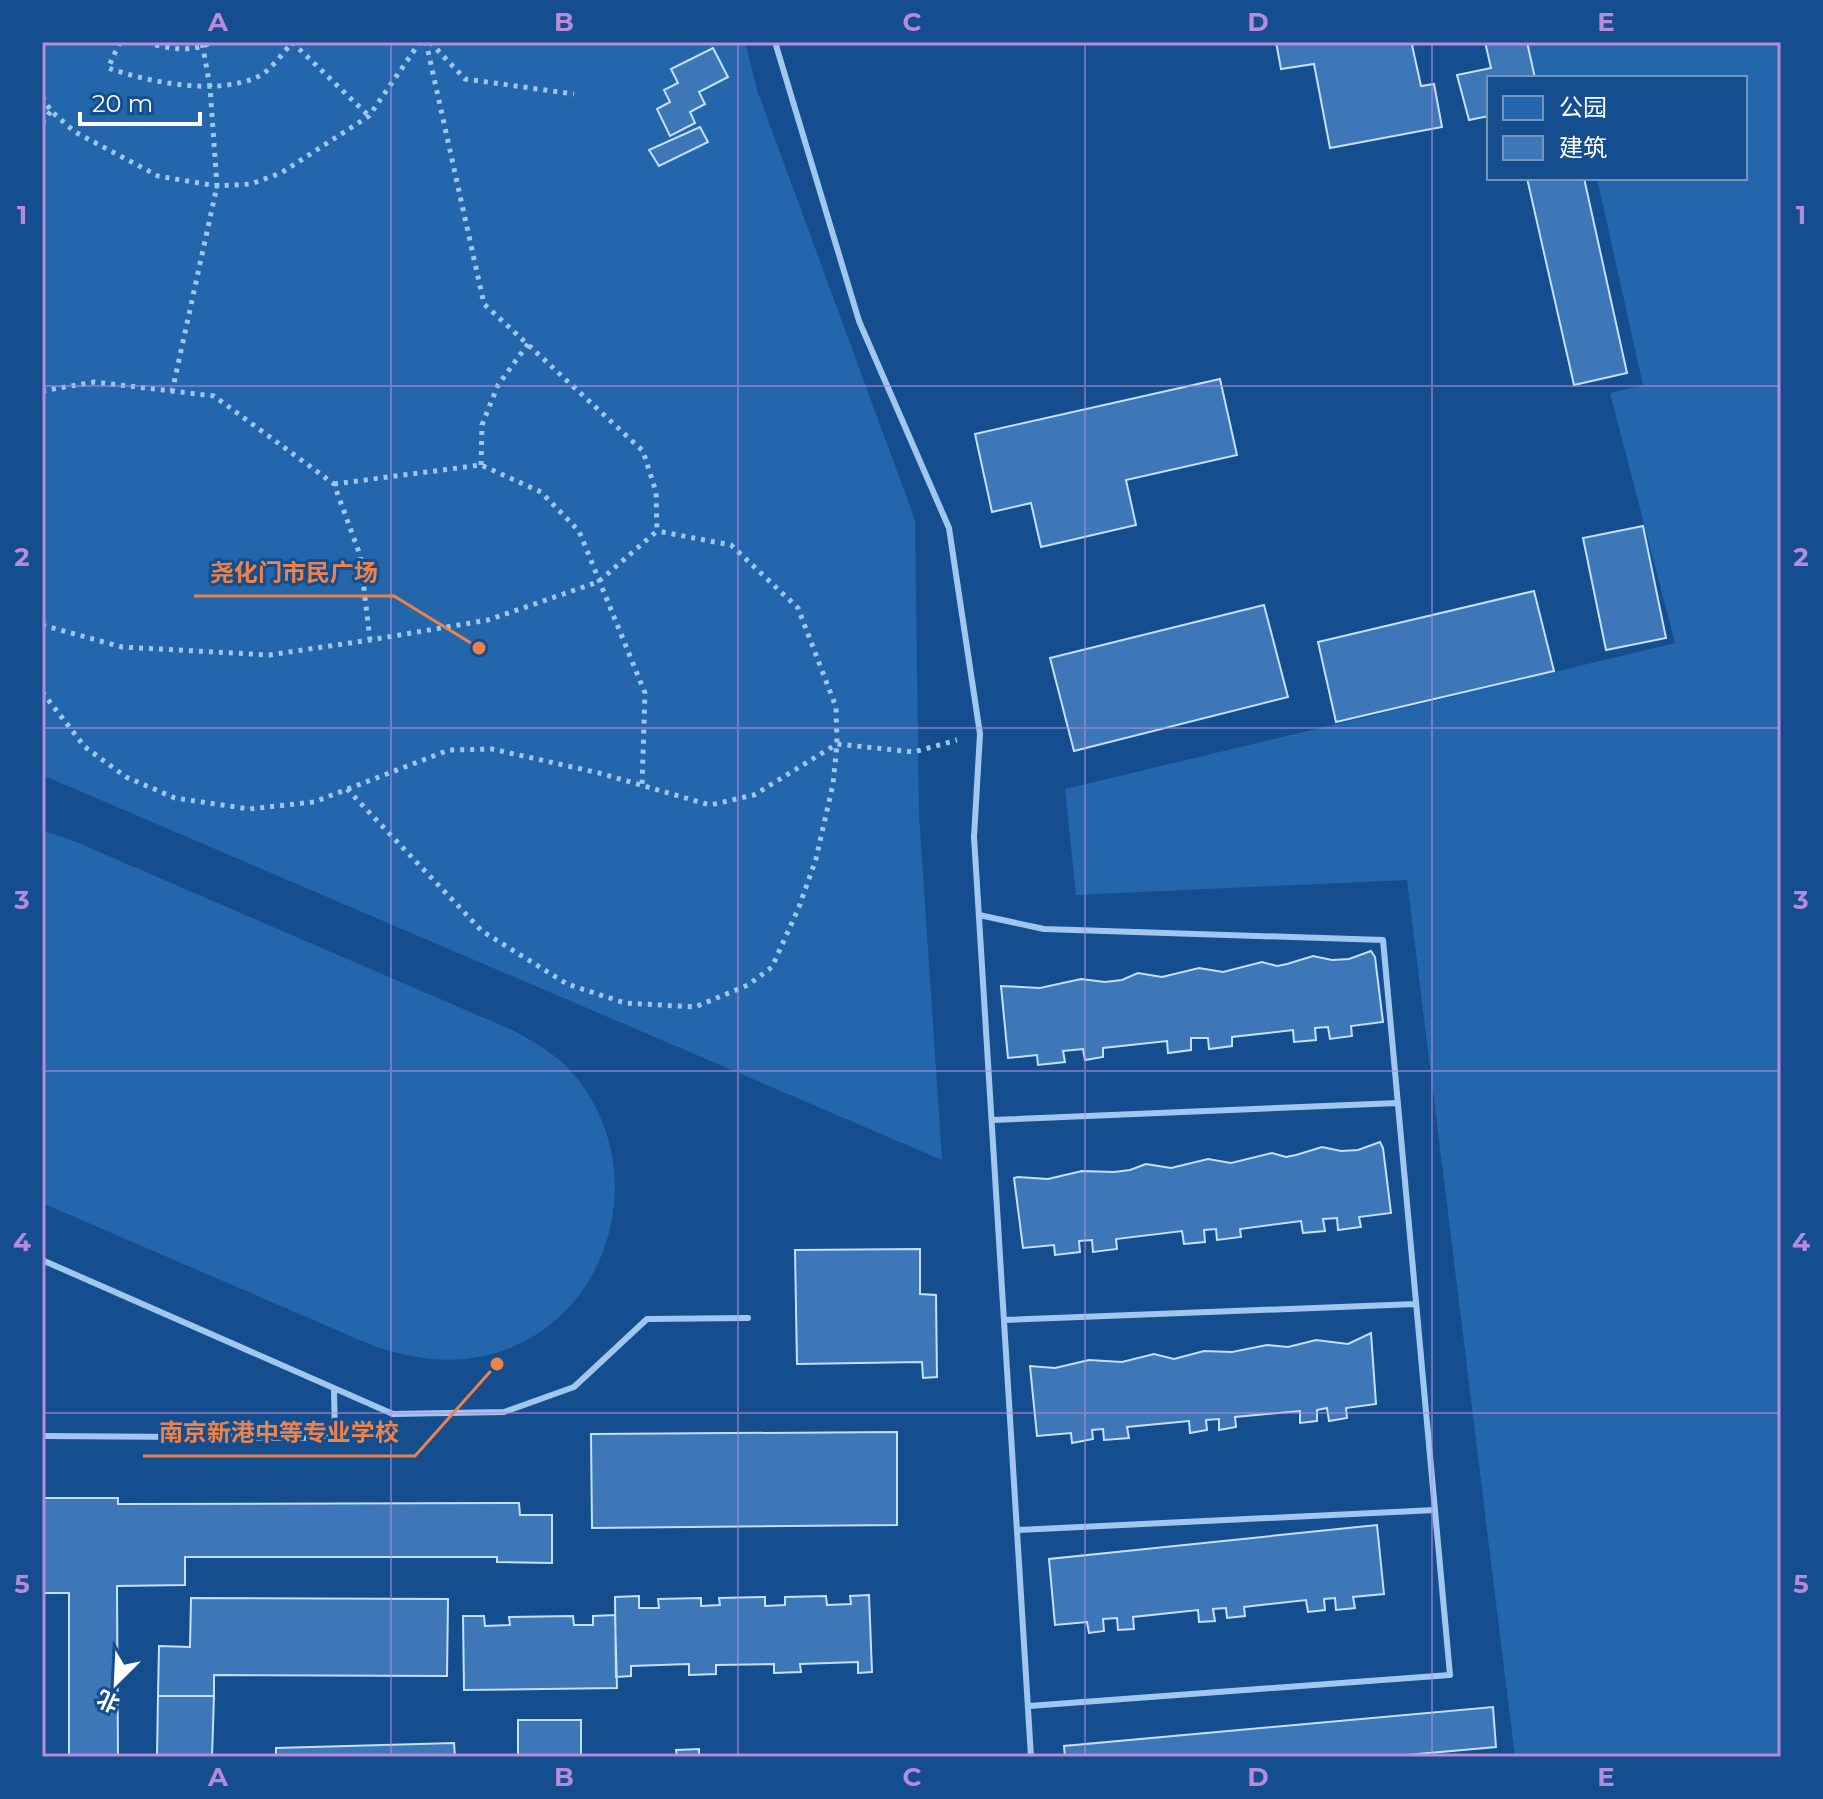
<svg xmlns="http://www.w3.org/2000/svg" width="1823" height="1799" font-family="Montserrat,'Noto Sans SC',sans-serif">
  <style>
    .green { fill: #2366ab }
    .building { fill: #3d77b7; stroke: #c5e0fc; stroke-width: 2 }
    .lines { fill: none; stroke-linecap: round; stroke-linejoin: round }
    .path { stroke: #9fc7f0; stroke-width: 5; stroke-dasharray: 4 6; stroke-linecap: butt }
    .lane { stroke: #9fc7f0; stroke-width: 6 }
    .grid { fill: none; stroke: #b68bdc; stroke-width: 2; stroke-opacity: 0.55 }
    .leader { fill: none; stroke: #ee8249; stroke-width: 3 }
    .callout-dot { fill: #ee8249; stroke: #144e8e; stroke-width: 3 }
    .callout-label { font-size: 24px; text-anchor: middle; font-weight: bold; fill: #ee8249; stroke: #144e8e; stroke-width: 6; stroke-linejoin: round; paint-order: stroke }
    .neatline { fill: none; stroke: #b68bdc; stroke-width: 3 }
    .grid-label { font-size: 26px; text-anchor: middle; font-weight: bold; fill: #b68bdc }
  </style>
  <rect width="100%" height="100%" fill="#144e8e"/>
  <!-- green -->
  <path class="green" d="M42,42H745L757,90L915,520L919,815L942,1160L42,775Z
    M1527,42H1781V1757H1515L1407,880L1076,895L1065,789L1675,643L1610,393L1643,385L1597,178H1745V78H1535Z
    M42,830L76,842L512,1030C531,1040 551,1051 567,1067C663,1168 607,1344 465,1359C434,1362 405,1356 376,1347L42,1203Z"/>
  <!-- building -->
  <path class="building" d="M1276,42H1423L1412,45L1421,86L1434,84L1442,127L1330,148L1314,64L1281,69Z
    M1485,42H1527L1535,78H1489V116L1469,120L1457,75L1491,68Z
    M713,48L728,77L699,92L705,104L690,112L695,123L670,136L657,109L670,102L664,90L678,83L671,69Z
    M700,127L708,142L659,166L649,150Z
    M1527,178H1584L1627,373L1574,385Z
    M1220,379L1237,455L1126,480L1136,525L1041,547L1031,503L992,512L975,434Z
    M1643,526L1666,638L1606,650L1583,538Z
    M1534,591L1554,671L1336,722L1318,642Z
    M1264,605L1288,697L1074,751L1050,658Z
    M1371,951L1375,957L1383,1022L1351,1026L1352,1036L1330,1039L1328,1027L1315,1028L1316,1040L1294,1042L1293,1030L1232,1037V1046L1209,1049L1208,1038H1191V1050L1168,1053L1167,1041L1103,1048V1057L1085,1060L1083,1049L1063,1051L1065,1062L1038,1065L1037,1055L1008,1058L1001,986L1040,988L1081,979L1105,982L1122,980L1138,973L1162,977L1199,968L1223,972L1262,962L1277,966L1287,964L1313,956L1332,960L1349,959Z
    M1380,1142L1383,1148L1391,1213L1359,1217L1361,1227L1338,1230L1337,1218L1323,1219L1325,1231L1303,1233L1301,1221L1240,1229L1241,1237L1217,1240L1216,1229L1204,1230L1205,1242L1184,1244L1182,1231L1116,1239L1117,1249L1093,1252L1092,1240L1079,1241L1080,1252L1055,1255L1054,1245L1023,1248L1014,1178L1018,1177L1048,1179L1082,1171L1114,1172L1130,1170L1146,1164L1171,1168L1208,1159L1231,1163L1272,1153L1286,1157L1296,1155L1322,1147L1341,1151L1358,1150Z
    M920,1249V1294L936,1295L937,1377L923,1378L922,1362L797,1364L795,1250Z
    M1371,1333L1376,1404L1346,1408L1347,1418L1329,1421L1327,1408L1317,1410V1421L1300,1423V1411L1235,1417L1236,1427L1219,1430V1419L1206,1420L1207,1430L1190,1433L1189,1421L1127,1427L1129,1438L1104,1440L1103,1429L1092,1430L1093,1439L1072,1443L1071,1433L1037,1436L1030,1366L1055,1368L1089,1360L1122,1362L1154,1354L1174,1359L1204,1351L1232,1352L1267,1345L1288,1347L1316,1340L1348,1344Z
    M897,1432V1525L592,1528L591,1434Z
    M42,1498H118V1504L519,1503L520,1515H552V1563L497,1562V1557H185V1585L117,1586L118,1757H69V1593H42Z
    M1377,1525L1384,1594L1353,1597L1355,1608L1336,1610L1335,1598L1324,1599L1325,1610L1308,1612L1306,1600L1244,1607L1245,1616L1227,1618L1226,1608L1213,1609L1215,1621L1199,1622L1198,1610L1133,1617L1134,1629L1118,1630L1117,1618L1103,1619L1104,1631L1089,1633L1087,1622L1055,1625L1049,1559Z
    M869,1595L872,1672L858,1673V1662L800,1664L801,1672L774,1673V1664L716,1665V1674L689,1675V1664L631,1666V1676L616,1677L615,1597L639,1596V1608H659L658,1599L701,1598V1606L720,1605L719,1598L765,1597V1606L785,1605V1597L826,1596L827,1605L851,1604L850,1596Z
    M191,1598L448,1599L447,1676L214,1675V1696H158L159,1646L190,1647Z
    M615,1615L617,1688L464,1690L463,1616H484L485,1626L510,1625L509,1617L573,1616L574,1625H593V1616Z
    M158,1696H214L212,1757H157Z
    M1493,1707L1496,1747L1384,1757H1065L1064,1746Z
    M518,1720H581V1757H518Z
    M454,1743L455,1757H276V1748Z
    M699,1749V1757H677L676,1750Z"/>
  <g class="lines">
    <!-- path -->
    <path class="path" d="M120,42L108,68C149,82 215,96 257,77C270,72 283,52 293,42
      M146,42C166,49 193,53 212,42
      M292,42L369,116
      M430,42L465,79L574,94
      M42,97L51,111L75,132L158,176L217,186L251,184L281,173L369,116L420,42
      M42,123L51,111
      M42,391L94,382L214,396L334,484L360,555L370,640
      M172,392L217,186L210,87L202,42
      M481,465L482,425L498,385L528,344
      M334,484L481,465L541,492L579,531L645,693L642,786
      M42,625L122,647L269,655L370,640L488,620L598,582L657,531L656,492L643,451L484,304L426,42
      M42,692L85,747L126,777L175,798L249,809L314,802L449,750L492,749L599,773L710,805L754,795L837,744L914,752L957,740
      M347,789L482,931L567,984L625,1003L695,1007L748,985L772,967L799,907L816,859L833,784L837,744L836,707L798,608L731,545L657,531"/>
    <!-- lane -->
    <path class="lane" d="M775,42L859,321L949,528L980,734L974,837L1031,1757
      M979,915L1044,929L1383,940L1450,1675L1029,1706
      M992,1120L1398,1103
      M42,1260L393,1414L504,1412L574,1387L647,1319L748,1318
      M1005,1320L1416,1304
      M42,1436L335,1438L334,1390
      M1018,1530L1435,1510"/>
  </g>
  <!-- grid -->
  <path class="grid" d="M391,42V1757M738,42V1757M1085,42V1757M1432,42V1757M42,386H1781M42,728H1781M42,1071H1781M42,1413H1781"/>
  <!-- callouts -->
  <path class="leader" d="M479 648L394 596H194M497 1364L415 1456H143"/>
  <g class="callout-dot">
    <circle cx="479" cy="648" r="8"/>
    <circle cx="497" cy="1364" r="8"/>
  </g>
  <g class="callout-label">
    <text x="294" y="581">尧化门市民广场</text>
    <text x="279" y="1441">南京新港中等专业学校</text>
  </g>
  <!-- border -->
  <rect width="1823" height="1799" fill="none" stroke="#144e8e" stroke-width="88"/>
  <!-- legend -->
  <rect x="1487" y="76" width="260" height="104" fill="#144e8e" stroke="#7295bb" stroke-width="2"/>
  <rect x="1503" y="96" width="40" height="24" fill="#2366ab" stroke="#7295bb" stroke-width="2"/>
  <text x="1559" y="116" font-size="24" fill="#ffffff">公园</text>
  <rect x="1503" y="136" width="40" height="24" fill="#3d77b7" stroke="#7295bb" stroke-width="2"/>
  <text x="1559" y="156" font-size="24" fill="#ffffff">建筑</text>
  <!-- north arrow -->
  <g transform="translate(116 1683) rotate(204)" stroke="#144e8e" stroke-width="6" paint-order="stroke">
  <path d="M0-6L14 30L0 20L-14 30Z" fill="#ffffff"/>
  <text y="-12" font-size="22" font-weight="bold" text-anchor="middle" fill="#ffffff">北</text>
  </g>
  <!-- scale -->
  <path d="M80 112v12h120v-12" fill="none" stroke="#ffffff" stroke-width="4"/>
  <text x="92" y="112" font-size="24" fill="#ffffff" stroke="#144e8e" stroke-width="6" paint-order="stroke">20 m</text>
  <rect x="44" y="44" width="1735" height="1711" class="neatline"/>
  <g class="grid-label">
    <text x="218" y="31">A</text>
    <text x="564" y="31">B</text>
    <text x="912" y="31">C</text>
    <text x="1258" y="31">D</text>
    <text x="1606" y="31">E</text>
    <text x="22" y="224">1</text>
    <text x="1801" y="224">1</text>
    <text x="22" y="566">2</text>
    <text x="1801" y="566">2</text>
    <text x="22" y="909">3</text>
    <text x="1801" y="909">3</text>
    <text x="22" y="1251">4</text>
    <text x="1801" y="1251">4</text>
    <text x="22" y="1593">5</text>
    <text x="1801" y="1593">5</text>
    <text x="218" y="1786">A</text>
    <text x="564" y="1786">B</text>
    <text x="912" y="1786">C</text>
    <text x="1258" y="1786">D</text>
    <text x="1606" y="1786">E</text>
  </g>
</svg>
